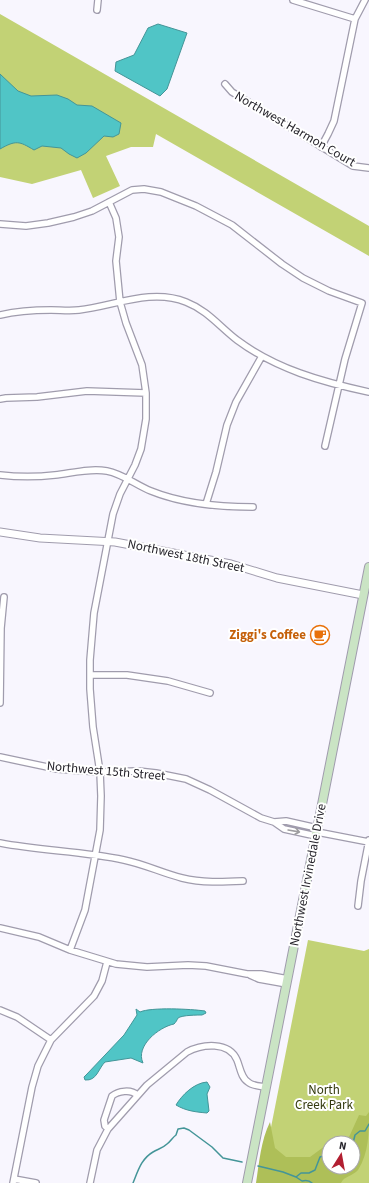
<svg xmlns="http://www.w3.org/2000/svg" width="369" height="1183" font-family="'Source Sans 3',sans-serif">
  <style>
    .green { fill: #c2d275; fill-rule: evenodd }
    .forest { fill: #aebf58 }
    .water { fill: #50c5c6; stroke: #449598 }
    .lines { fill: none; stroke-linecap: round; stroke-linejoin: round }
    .stream { stroke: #449598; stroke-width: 1.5 }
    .minor-casing { stroke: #a09cad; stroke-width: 8 }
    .tertiary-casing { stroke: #a09cad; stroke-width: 9 }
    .secondary-casing { stroke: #a09cad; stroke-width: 10 }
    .minor { stroke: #fff; stroke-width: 5.5 }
    .tertiary { stroke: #fff; stroke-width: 7 }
    .secondary { stroke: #cae4c4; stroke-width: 8 }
    .oneway { stroke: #9e9da0 }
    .labels { text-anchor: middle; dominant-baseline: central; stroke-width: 4; stroke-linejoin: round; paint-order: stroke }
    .street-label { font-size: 13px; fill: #27252c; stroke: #fff }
    .food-label { font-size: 13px; font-weight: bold; fill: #c56008; stroke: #fff; text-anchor: end }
    .park-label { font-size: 13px; fill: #343a0f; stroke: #fff }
  </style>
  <rect width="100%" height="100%" fill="#f8f6fe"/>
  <!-- green -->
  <path class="green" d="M0,14L369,226V256L156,134L153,147H131L106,156L120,186L93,198L81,170L32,184L0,177Z
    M308,940L364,951L369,949V1183H260ZM329,1143H353V1167H329Z"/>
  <!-- forest -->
  <path class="forest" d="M369,1112C369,1132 369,1153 358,1170C353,1176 344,1176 341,1183H256C259,1163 261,1140 270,1122L275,1148L286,1157H310L329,1143V1167H353V1143H330L342,1137H349L359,1115L366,1116Z"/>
  <!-- water -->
  <path class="water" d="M158,24L187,33L167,89L160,96L115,71L116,62L134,55L148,28Z
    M0,74L18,91L31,96L57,95L68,99L77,105L92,106L121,123L119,134L113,137L104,136L86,153L77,158L69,154L61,148L42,146L34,150C19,141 16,140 0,149Z
    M136,1009L140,1012C151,1007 191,1009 205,1011L206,1013L202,1015C198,1015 182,1015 178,1018C177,1020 176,1022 174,1024C159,1027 135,1046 143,1063L131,1058L105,1062C98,1069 97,1081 85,1080L84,1077L87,1074L124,1035L137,1015Z
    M207,1082L210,1087L207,1094L209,1111L207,1113C196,1112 186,1111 176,1105C182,1095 194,1083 207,1082Z"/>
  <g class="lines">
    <!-- stream -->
    <path class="stream" d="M353,1143L355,1135L360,1131H365L369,1124
      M353,1146L355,1151L353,1161
      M258,1166L283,1172L296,1177L302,1181C306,1180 309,1180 312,1183
      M332,1167L333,1170L337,1171L346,1167
      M296,1177L301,1173H309L315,1170L320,1157L326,1155L329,1158
      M133,1183C138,1171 141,1159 153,1152C158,1149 163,1148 167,1144C171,1141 172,1138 176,1135L178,1129L184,1128L189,1130L212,1147L223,1158L242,1162"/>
    <!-- minor casing -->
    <g class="minor-casing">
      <path id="minor" d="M293,0L355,19
        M97,10L98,0
        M225,84L232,92L353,166L369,168
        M321,147L328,134L334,121L355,19L365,0
        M0,224L26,226L48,223L74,217L92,211L132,190L144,189L161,192L196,206L232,225L282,264L303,278L329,291L362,303L345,359L325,446
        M0,315C17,311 34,310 51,310C60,310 70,311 79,310C114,306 151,288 186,302C207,310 220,327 237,340C276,369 322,382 369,392
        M0,399L6,398L37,397L87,391L146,393
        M0,475C18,477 37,477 55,475C72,473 90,468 107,471C123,474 136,485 151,491C183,504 219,507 253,507
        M206,504L216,472L227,425L236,402L262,356
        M90,675H127L168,681L210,693
        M0,703L1,628L4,597
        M0,757L57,769L100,772L138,771L156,773L186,779L210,790L261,818L274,822L284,829L316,836
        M274,822L286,821L317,828
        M317,832L369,842
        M0,843C41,851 83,851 124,860C144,864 162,873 182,878C202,883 223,882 243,881
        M358,906L361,881L369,840
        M0,928L39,937L70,950L116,964L147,967L188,965L206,966L247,974H261L288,979
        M70,950L85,910L100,830L101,796L100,772L93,727L90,689V660L94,613L113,514L120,494L135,465L141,449L146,419V393L142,365L126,323L120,302L116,261L119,237L116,218L109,202
        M250,975L259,979L287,984
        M0,1010L17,1017L51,1040
        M108,1129L105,1126L104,1120L112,1096C118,1091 131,1089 137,1095
        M14,1179L36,1183
        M13,1183L32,1087L38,1066L51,1040L94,996L102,981L107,962
        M90,1183L97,1150L108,1129L147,1085L187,1052C202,1044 229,1041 237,1060C240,1067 241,1078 248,1082C252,1086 260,1086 266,1087"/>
    </g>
    <!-- tertiary casing -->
    <g class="tertiary-casing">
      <path id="tertiary" d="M0,532L40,538L115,542L231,564L277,578L363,595"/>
    </g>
    <!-- secondary casing -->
    <g class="secondary-casing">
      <path id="secondary" d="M247,1183L369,567"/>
    </g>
    <!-- minor -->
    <use href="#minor" class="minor"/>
    <!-- tertiary -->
    <use href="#tertiary" class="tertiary"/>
    <!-- secondary -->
    <use href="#secondary" class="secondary"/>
  </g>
  <!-- one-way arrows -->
  <defs><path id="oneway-shaft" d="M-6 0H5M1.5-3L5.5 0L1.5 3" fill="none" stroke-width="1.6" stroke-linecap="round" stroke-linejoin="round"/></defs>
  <use class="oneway" href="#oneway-shaft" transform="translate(294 831) rotate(10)"/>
  <!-- icons -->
  <defs>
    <g id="cafe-ring" transform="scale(1)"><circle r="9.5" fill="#fff" stroke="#e8710a" stroke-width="1.5"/><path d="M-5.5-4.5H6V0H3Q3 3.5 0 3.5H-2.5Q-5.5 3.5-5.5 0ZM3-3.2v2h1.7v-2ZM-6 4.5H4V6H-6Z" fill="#e8710a"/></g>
  </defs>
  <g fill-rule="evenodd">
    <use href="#cafe-ring" x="320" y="635"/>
  </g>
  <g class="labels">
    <!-- street labels -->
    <g class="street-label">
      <text transform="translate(295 129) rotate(30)">Northwest Harmon Court</text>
      <text transform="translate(186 556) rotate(12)">Northwest 18th Street</text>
      <text transform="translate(106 771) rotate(5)">Northwest 15th Street</text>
      <text transform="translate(308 875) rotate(-79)">Northwest Irvinedale Drive</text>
    </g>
    <!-- food labels -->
    <g class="food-label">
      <text x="306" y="635">Ziggi's Coffee</text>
    </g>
    <!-- park labels -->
    <g class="park-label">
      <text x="324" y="1090">North<tspan x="324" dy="15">Creek Park</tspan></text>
    </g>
  </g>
  <!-- north arrow -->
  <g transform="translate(341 1155) rotate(11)"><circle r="19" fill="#ffffff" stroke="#a9a8ab"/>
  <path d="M0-3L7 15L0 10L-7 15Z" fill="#b21f31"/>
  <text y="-6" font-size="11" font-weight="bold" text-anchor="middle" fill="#27252c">N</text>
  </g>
</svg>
